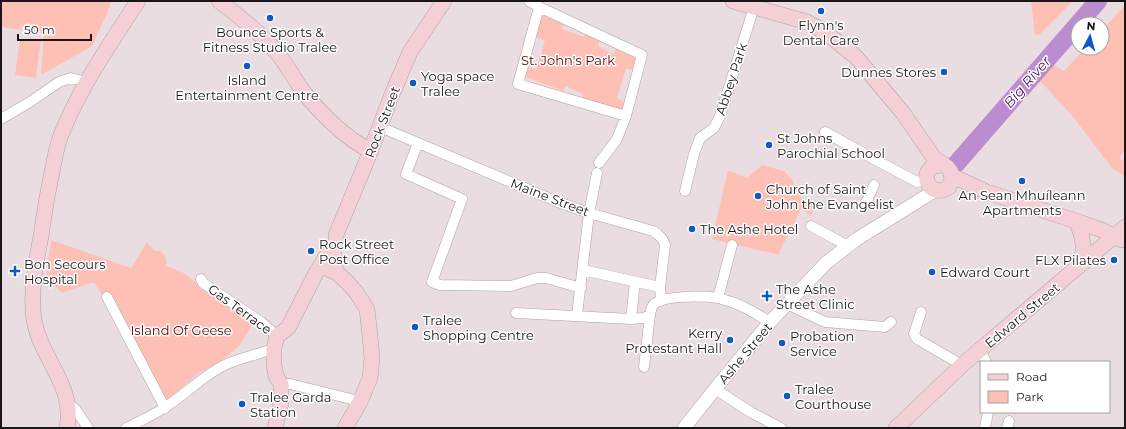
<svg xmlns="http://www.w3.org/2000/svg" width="1126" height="429" font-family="Montserrat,sans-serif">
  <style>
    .green { fill: #fec0b5 }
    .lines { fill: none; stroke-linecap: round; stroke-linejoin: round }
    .river { stroke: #bc8cd1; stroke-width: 18 }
    .minor-casing { stroke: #aea1a6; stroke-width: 11 }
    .tertiary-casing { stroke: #aea1a6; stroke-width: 14 }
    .secondary-casing { stroke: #aea1a6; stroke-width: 16 }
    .minor { stroke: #fff; stroke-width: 10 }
    .tertiary { stroke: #fff; stroke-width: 13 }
    .secondary { stroke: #f5cfd6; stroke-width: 15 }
    .poi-dot { fill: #0e59c3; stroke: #fff; stroke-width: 1.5 }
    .labels { text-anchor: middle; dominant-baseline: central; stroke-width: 3; stroke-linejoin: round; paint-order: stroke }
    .poi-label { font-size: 13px; fill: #1a1617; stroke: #fff; text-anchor: start }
    .park-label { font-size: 13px; fill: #560501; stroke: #fff }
    .street-label { font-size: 13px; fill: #1a1617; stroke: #fff }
    .water-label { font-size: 14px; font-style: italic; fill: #501265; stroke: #fff }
  </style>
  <rect width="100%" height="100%" fill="#eadde2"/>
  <!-- green -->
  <path class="green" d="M1,1H111L109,9L92,46L41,75L44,33L1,27Z
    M1031,1H1073L1039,35L1035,34Z
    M1125,5V150L1119,158L1125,162V176L1112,168L1074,118L1039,80L1052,64L1064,71L1085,48H1102V30Z
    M543,12L564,22L562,29L584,37L586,32L601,38L598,46L613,54L617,46L636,57L632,70L626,68L617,98L624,102L621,111L582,98L583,94L566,86L563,91L525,77L529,67L536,70L545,41L536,37Z
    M20,39L41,41L36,78L15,75Z
    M762,165L784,171L793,181L802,200L816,206L811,216L801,209L778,255L712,239L728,170L747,178Z
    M51,240L131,268L147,242L155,251C164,249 167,259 166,266L182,272L253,324L240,345L222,361L197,374L167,402L107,293L102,295L94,282L62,293L46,277Z"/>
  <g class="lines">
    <!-- river -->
    <path class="river" d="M956,164L1098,1"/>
    <!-- minor casing -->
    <g class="minor-casing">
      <path id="minor" d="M529,1L539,7L642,55L626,116L518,84L539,7
        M1,119L30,102L59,82L71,78L79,80L86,83
        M380,127L558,202L589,213L653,231C659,235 663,238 665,245L660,287L661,301
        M825,132L874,159L917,182L926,180
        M418,143L406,174L462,199L432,282L440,285L511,286L537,278H546L581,288
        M599,163L617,139L626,116
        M685,191L694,154L700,138L714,128L720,116L754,7
        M864,207L874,185
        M811,226L848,246
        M583,270L660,287
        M201,279L203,283L261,322L277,336
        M107,297L165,408
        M718,298L732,245
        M787,304L825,322L885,327L891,322
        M921,312L914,334L917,339L962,365
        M516,313L631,319L643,318L650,315
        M577,315L589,213L597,173
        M631,319L635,282
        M980,350L986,362
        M644,367L650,315C651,311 651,307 654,304C666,295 703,296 718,298C722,299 728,301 732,302C746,307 758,315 770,322
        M281,384H290L351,399L360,402
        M715,389L752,413L781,428
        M68,403L76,410L88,428
        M126,428C140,421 154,415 167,406C185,394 200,379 219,368C236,358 256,356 274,348
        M985,428L988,412
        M1007,428L1009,421"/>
    </g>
    <!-- tertiary casing -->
    <g class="tertiary-casing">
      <path id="tertiary" d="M684,428L715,389L770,322L826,263L857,239L936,190"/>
    </g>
    <!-- secondary casing -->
    <g class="secondary-casing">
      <path id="secondary" d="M219,1C240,17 262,34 278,54C287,65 294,78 302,90C319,112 346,139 371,151
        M733,1L807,22L825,32L856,57L903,113L934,158L947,167L951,172L952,179L949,187C927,202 915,164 943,165
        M952,176L987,192L1076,221L1102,230L1116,238L1122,240
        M1076,221C1083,235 1085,247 1083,263
        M328,269L337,273L346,281L356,292L367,309L370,336L372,358L370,378L360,402L345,428
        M337,273L335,268L333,249L336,242V235L365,165L393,92L410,52L444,1
        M67,428C75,384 41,360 34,320C30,292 36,263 41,236C44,213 48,190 53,167C55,157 57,145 61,135C80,87 110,44 138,1
        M275,428L281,403V384L276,376L274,365V348L277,336L288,328L317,271C324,263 324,256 333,249
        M896,428L962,365L1125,227"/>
    </g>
    <!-- minor -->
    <use href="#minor" class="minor"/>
    <!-- tertiary -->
    <use href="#tertiary" class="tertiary"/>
    <!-- secondary -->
    <use href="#secondary" class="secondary"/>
  </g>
  <!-- markers -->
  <g class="poi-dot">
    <circle cx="821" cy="11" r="4"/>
    <circle cx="270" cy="18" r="4"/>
    <circle cx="247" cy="66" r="4"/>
    <circle cx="944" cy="72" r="4"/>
    <circle cx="413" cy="83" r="4"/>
    <circle cx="769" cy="145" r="4"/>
    <circle cx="1022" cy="181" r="4"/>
    <circle cx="758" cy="196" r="4"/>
    <circle cx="692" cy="229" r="4"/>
    <circle cx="311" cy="251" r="4"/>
    <circle cx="1114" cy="260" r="4"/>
    <path d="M13 265h4v4h4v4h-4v4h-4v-4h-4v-4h4z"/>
    <circle cx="932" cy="272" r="4"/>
    <path d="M765 290h4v4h4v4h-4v4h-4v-4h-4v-4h4z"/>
    <circle cx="415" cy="327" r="4"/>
    <circle cx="730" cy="340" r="4"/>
    <circle cx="782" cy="343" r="4"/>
    <circle cx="787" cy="396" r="4"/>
    <circle cx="242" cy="404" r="4"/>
  </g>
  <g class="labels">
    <!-- poi labels -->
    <g class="poi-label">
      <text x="821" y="25" text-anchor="middle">Flynn's<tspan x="821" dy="15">Dental Care</tspan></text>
      <text x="270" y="32" text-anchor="middle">Bounce Sports &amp;<tspan x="270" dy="15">Fitness Studio Tralee</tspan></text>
      <text x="936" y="72" text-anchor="end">Dunnes Stores</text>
      <text x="421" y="76">Yoga space<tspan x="421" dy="15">Tralee</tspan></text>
      <text x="247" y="80" text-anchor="middle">Island<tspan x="247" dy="15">Entertainment Centre</tspan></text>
      <text x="777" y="138">St Johns<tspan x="777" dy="15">Parochial School</tspan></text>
      <text x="766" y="189">Church of Saint<tspan x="766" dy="15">John the Evangelist</tspan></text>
      <text x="1022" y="195" text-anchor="middle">An Sean Mhuíleann<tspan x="1022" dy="15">Apartments</tspan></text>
      <text x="700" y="229">The Ashe Hotel</text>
      <text x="319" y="244">Rock Street<tspan x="319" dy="15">Post Office</tspan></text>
      <text x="1106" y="260" text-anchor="end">FLX Pilates</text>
      <text x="24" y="264">Bon Secours<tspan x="24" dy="15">Hospital</tspan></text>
      <text x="940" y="272">Edward Court</text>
      <text x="776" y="289">The Ashe<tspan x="776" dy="15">Street Clinic</tspan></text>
      <text x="423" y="320">Tralee<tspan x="423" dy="15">Shopping Centre</tspan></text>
      <text x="722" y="333" text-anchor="end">Kerry<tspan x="722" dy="15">Protestant Hall</tspan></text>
      <text x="790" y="336">Probation<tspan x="790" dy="15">Service</tspan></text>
      <text x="795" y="389">Tralee<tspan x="795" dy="15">Courthouse</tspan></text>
      <text x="250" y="397">Tralee Garda<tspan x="250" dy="15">Station</tspan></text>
    </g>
    <!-- park labels -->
    <g class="park-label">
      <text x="568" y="60">St. John's Park</text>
      <text x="181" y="330">Island Of Geese</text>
    </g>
    <!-- street labels -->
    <g class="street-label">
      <text transform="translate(731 79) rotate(-72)">Abbey Park</text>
      <text transform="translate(382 122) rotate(-69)">Rock Street</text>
      <text transform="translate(550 197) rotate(21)">Maine Street</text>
      <text transform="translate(240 309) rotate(36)">Gas Terrace</text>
      <text transform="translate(1022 315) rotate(-40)">Edward Street</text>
      <text transform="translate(745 353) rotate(-50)">Ashe Street</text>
    </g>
    <!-- water labels -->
    <g class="water-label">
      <text transform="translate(1027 82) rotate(-49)">Big River</text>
    </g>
  </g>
  <!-- border -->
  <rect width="1126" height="429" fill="none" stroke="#1a1617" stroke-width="4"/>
  <!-- legend -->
  <rect x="980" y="361" width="130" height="52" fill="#ffffff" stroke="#a3a2a2"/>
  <rect x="988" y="374" width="20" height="6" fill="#f5cfd6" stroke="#a3a2a2"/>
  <text x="1016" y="381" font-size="12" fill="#1a1617">Road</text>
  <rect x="988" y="391" width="20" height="12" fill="#fec0b5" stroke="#a3a2a2"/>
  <text x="1016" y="401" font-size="12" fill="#1a1617">Park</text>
  <!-- north arrow -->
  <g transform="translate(1090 36) rotate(6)"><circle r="19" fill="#ffffff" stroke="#a3a2a2"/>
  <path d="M0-3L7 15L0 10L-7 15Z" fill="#0e59c3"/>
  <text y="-6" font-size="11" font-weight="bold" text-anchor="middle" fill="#1a1617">N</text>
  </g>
  <!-- scale -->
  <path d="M18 34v6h73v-6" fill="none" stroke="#1a1617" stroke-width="2"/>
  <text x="24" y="34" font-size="12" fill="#1a1617" stroke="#ffffff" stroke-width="3" paint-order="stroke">50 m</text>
</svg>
